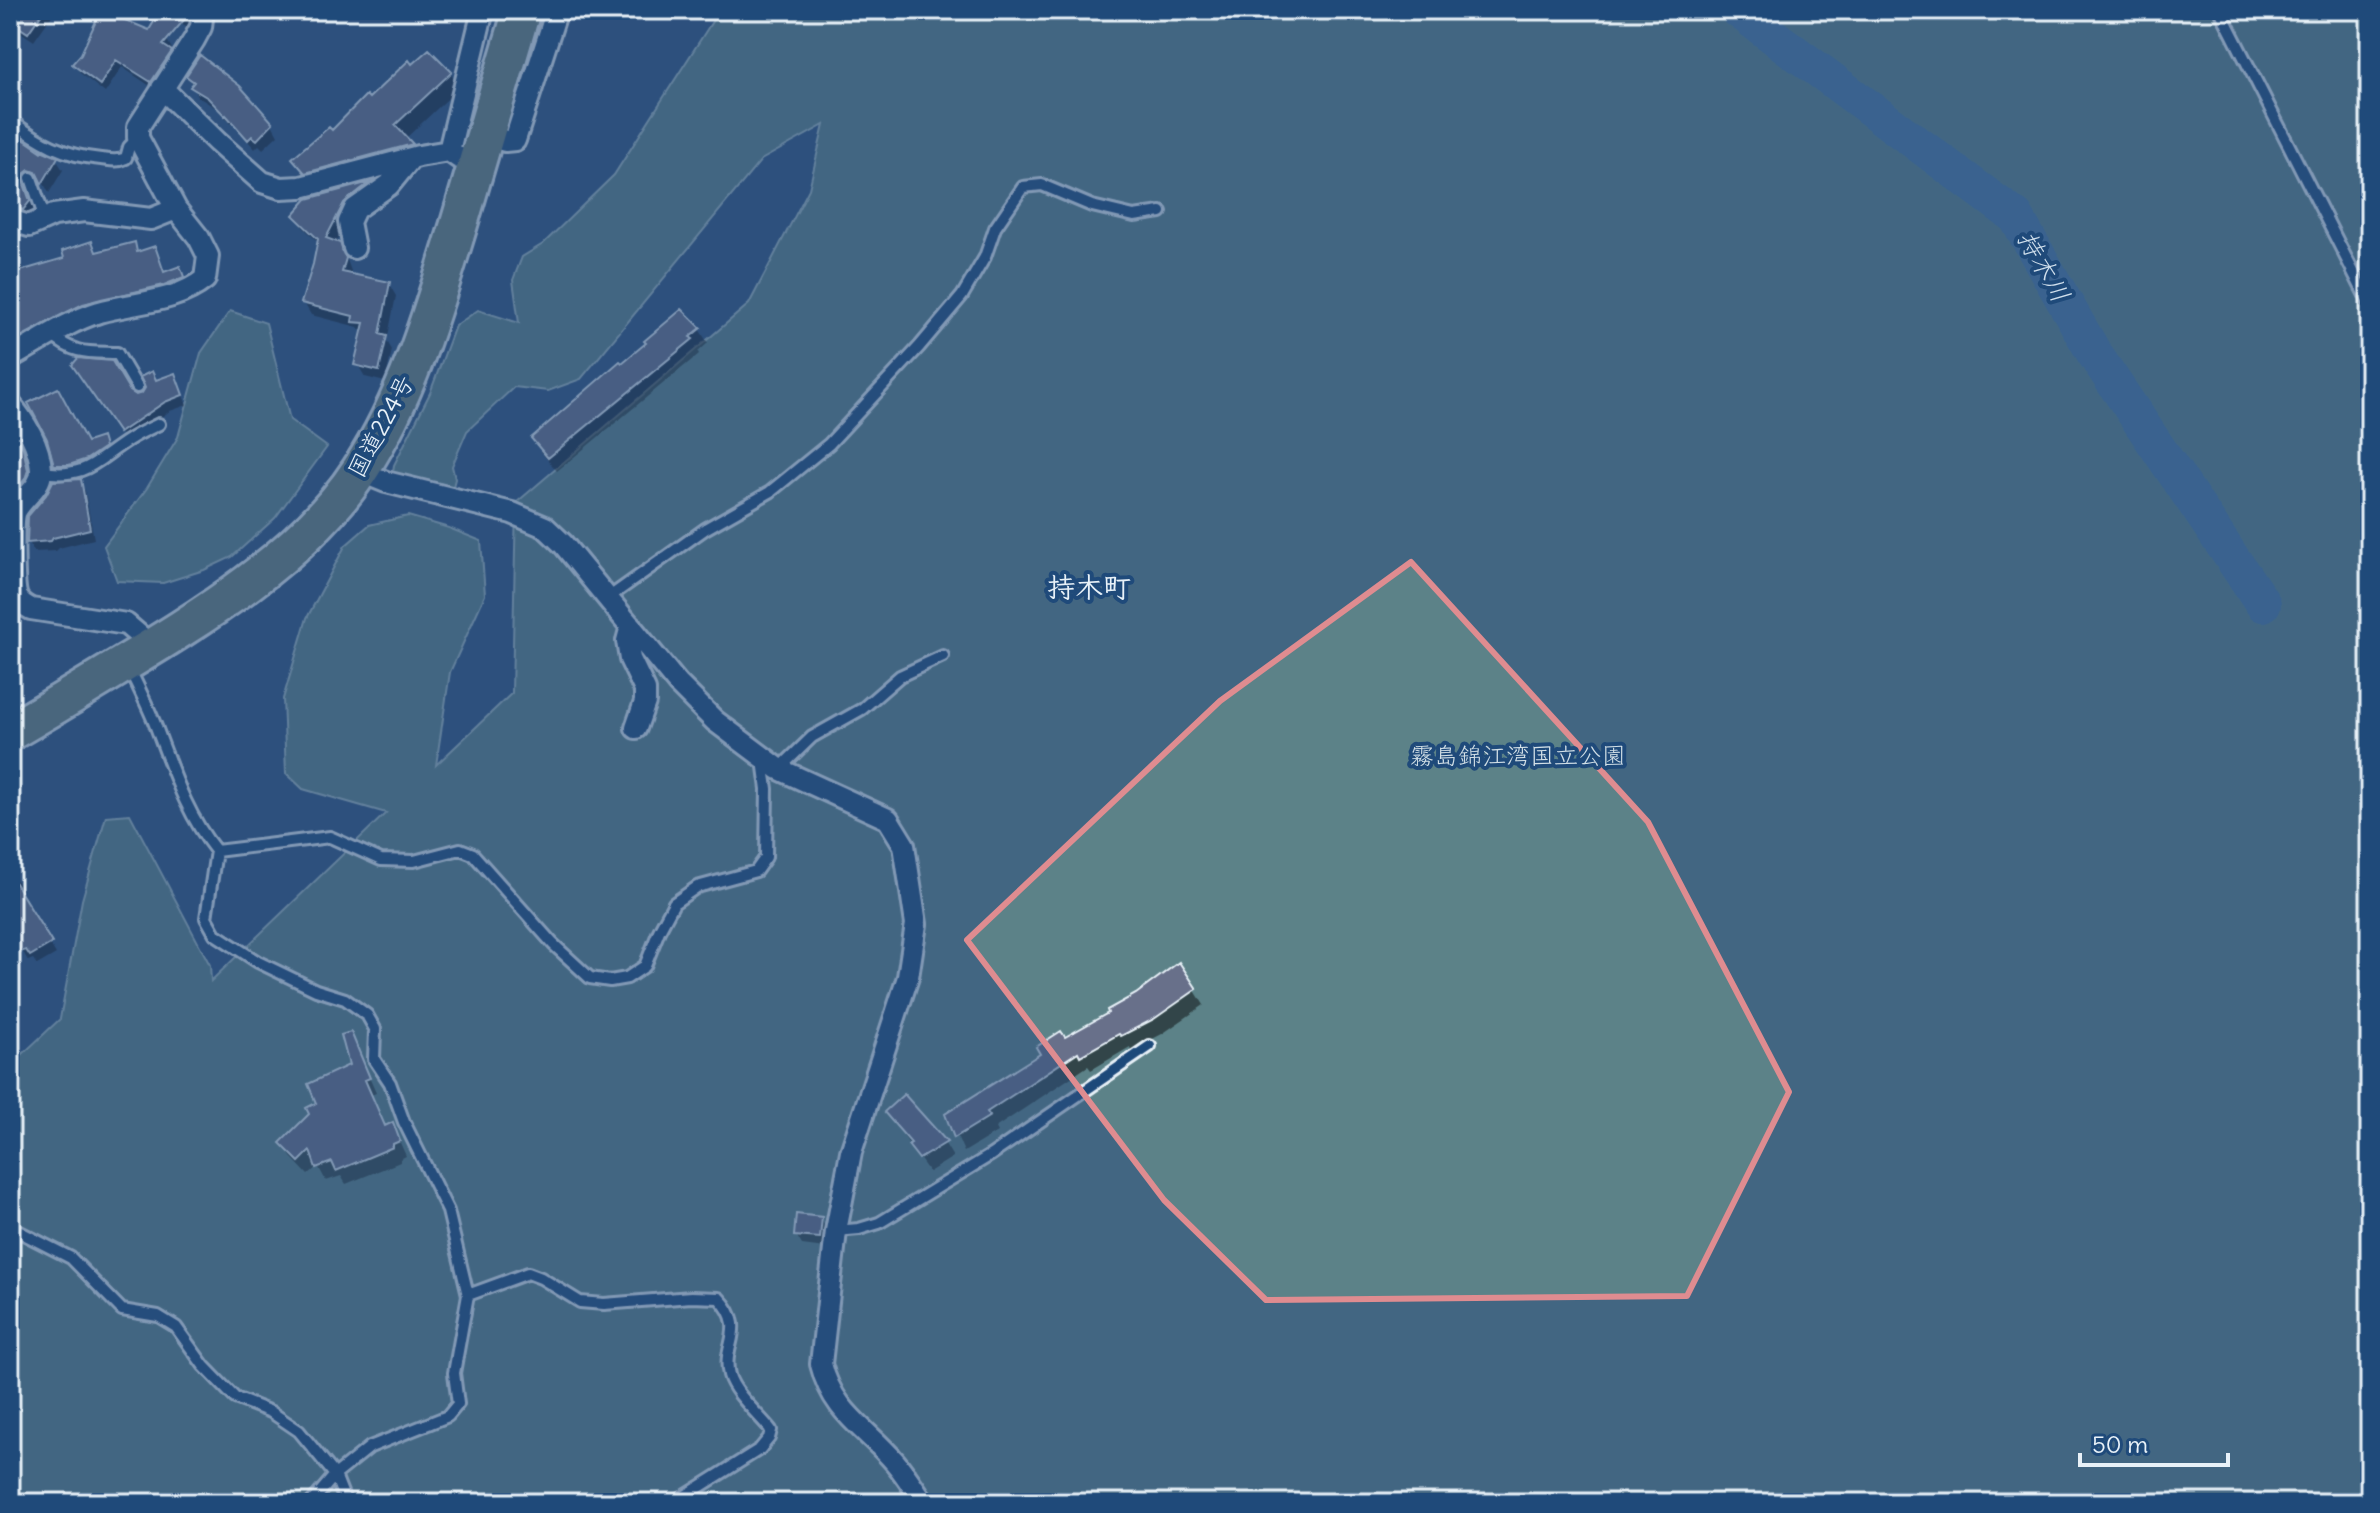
<svg xmlns="http://www.w3.org/2000/svg" width="2380" height="1513" font-family="Delius,'Klee One',sans-serif">
  <style>
    .green { fill: #5c8288; stroke: #a2bac0; stroke-width: 2 }
    .shadow { fill: #0007 }
    .lines { fill: none; stroke-linecap: round; stroke-linejoin: round }
    .river { stroke: #4878a5; stroke-width: 36 }
    .building { fill: #676f8a; stroke: #e8f1f8; stroke-width: 2 }
    .lane-casing { stroke: #e8f1f8; stroke-width: 16 }
    .street-casing { stroke: #e8f1f8; stroke-width: 26 }
    .highway-casing { stroke: #e8f1f8; stroke-width: 42 }
    .lane { stroke: #1f4a7a; stroke-width: 10 }
    .street { stroke: #1f4a7a; stroke-width: 20 }
    .highway { stroke: #6a807d; stroke-width: 36 }
    .marked { fill: none; stroke: #df8c90; stroke-width: 6; stroke-linejoin: round }
    .labels { text-anchor: middle; dominant-baseline: central; stroke-width: 8; stroke-linejoin: round; paint-order: stroke }
    .street-label { font-size: 24px; fill: #e8f1f8; stroke: #1f4a7a }
    .park-label { font-size: 24px; fill: #d3e0e7; stroke: #1f4a7a }
    .water-label { font-size: 26px; font-style: italic; fill: #d0dfec; stroke: #1f4a7a }
    .quarter-label { font-size: 28px; font-weight: bold; fill: #e8f1f8; stroke: #1f4a7a }
  </style>
  <rect width="100%" height="100%" fill="#2d517d"/>
  <filter id="ink" filterUnits="userSpaceOnUse"><feTurbulence type="fractalNoise" baseFrequency=".0125" numOctaves="2"/><feDisplacementMap in="SourceGraphic" scale="16" xChannelSelector="R" yChannelSelector="G"/><feConvolveMatrix kernelMatrix="1 2 1 2 8 2 1 2 1" color-interpolation-filters="sRGB"/></filter>
  <g filter="url(#ink)">
    <!-- green -->
    <path class="green" d="M712,10H2370V1503H10V1066L60,1019L82,900L106,816L130,814L210,965L211,981L386,813L303,789L286,773L283,699L307,618L345,546L369,525L408,516L449,528L481,541L485,595L450,672L436,765L512,693L516,503L749,304L809,189L824,125L761,160L581,379L548,391L514,387L467,431L452,466L455,479L452,490L392,477L394,465L430,393L455,326L478,310L519,323L513,280L522,257L543,244L614,175L713,20Z
      M230,311L266,323L290,420L327,447L275,518L232,557L204,570L163,583L117,581L104,546L147,488L178,437L201,353Z"/>
    <!-- shadow -->
    <path class="shadow" d="M10,10H61L56,16L53,14L34,41L10,25Z
      M156,10H193L195,17L190,28Z
      M102,13L167,40L172,49L170,52L175,61L156,90L122,67L105,93L80,73L75,65L83,55Z
      M429,52L451,74L459,88L405,139L419,159L315,187L303,173L294,158L332,133Z
      M189,76L238,87L272,124L278,135L263,149L259,145L255,149L233,124L232,125L216,108L198,97Z
      M10,132L41,154L56,159L63,170L49,193L43,182L36,181L30,185L29,194L35,213L30,221L10,220Z
      M369,185L376,195L350,215L336,243L338,244L346,257L351,271L350,276L389,284L396,296L387,341L392,350L385,382L365,377L358,365L364,334L358,327L311,315L304,303L319,243L303,227L296,215L308,201Z
      M91,243L97,254L134,244L139,253L154,248L166,273L180,268L189,289L90,315L24,350L10,324V253L16,252L24,272L66,259Z
      M682,312L699,329L708,343L698,352L699,354L557,471L541,452L533,438L621,366Z
      M80,374L136,397L143,395L156,382L174,375L187,405L170,411L126,441Z
      M10,430L24,452L32,481L10,513Z
      M101,439L108,455L60,473L55,464Z
      M79,481L85,491L94,539L59,548L56,551L34,552L29,542Z
      M10,869L20,887L24,902L56,954L37,965L33,959L28,961L10,928Z
      M1179,965L1204,1005L1162,1034L1131,1050L1130,1047L1091,1070L1088,1066L995,1128L997,1132L964,1152L948,1115L1137,996Z
      M350,1034L376,1093L371,1095L386,1128L392,1125L406,1156L400,1159V1162L346,1184L341,1176L326,1181L318,1166L308,1175L291,1157L283,1143L352,1066Z
      M903,1097L945,1144L953,1157L929,1172L886,1112Z
      M821,1219L826,1229L825,1248L802,1245L796,1235Z"/>
    <g class="lines">
      <!-- river -->
      <path class="river" d="M1738,10L2016,217L2094,353L2263,604"/>
    </g>
    <!-- building -->
    <path class="building" d="M10,10H44L28,33L10,21Z
      M101,10L149,30L161,10H190L189,14L163,45L172,51L151,82L116,60L100,85L72,64L81,54Z
      M429,49L452,72L395,125L413,144L305,173L292,158L329,127L332,130L366,95L369,98L409,60L412,64Z
      M200,55L240,86L273,123L257,140L252,136L248,140L226,115L225,116L208,98L190,87L194,82L186,76Z
      M10,130L41,151V150L58,157L42,184L36,172L29,170L25,173L23,181L30,201L23,210L10,205Z
      M370,182L344,203L326,238L340,243L346,258L342,272L390,282L380,334L387,336L379,371L354,365L364,323L352,322L353,316L301,303L313,264L318,239L293,215L307,199Z
      M92,241L96,252L135,242L137,252L155,246L164,272L180,266L184,277L164,285L83,304L15,340L10,329V274L64,258L62,251Z
      M682,309L701,328L690,337L693,339L548,458L531,438L620,361L622,363L646,343L644,341Z
      M78,358L112,361L130,391L136,395L142,393L145,388L140,377L152,371L156,380L175,373L183,395L165,402L119,433L72,365Z
      M58,388L87,442L102,437L105,447L87,459L69,465H54L47,439L28,403Z
      M11,426L23,448L28,470L25,479L10,497Z
      M81,479L90,529L53,538L51,541L27,543L28,516L46,495L53,481Z
      M10,875L52,943L30,956L26,950L20,952L10,932Z
      M1179,962L1197,989L1154,1019L1121,1036L1119,1034L1080,1056L1078,1052L987,1112L990,1116L954,1138L945,1114L1040,1054L1036,1047L1061,1031L1065,1037L1108,1013L1107,1010L1136,994Z
      M351,1032L370,1078L365,1080L385,1126L393,1122L400,1141L393,1144V1147L336,1171L332,1162L316,1168L310,1151L299,1162L280,1143L309,1114L306,1108L316,1103L308,1084L349,1065L341,1035Z
      M904,1094L947,1142L919,1159L908,1145L911,1143L884,1112Z
      M796,1214L822,1217L820,1238L794,1236Z"/>
    <g class="lines">
      <!-- lane casing -->
      <g class="lane-casing">
        <path id="lane" d="M2220,10L2370,305
          M10,120C40,142 63,156 101,159C110,160 118,162 126,158L129,147L138,138
          M31,178L45,219
          M52,335C74,355 89,352 117,353L137,387
          M42,472C88,479 96,460 130,439C139,433 149,429 159,424
          M608,598L705,529L770,492L829,444L919,347L962,296L985,257L995,228L1023,187L1042,185L1092,206L1134,216L1161,212
          M129,668C139,689 150,710 158,732C174,774 187,815 216,851L330,837L381,860L414,861L460,849L473,854L553,944L590,978L610,981L627,978L645,966L659,931L674,903L697,887L756,871L766,857L767,789L763,760
          M779,769L812,737L862,709L900,676L943,656
          M216,851L206,918L215,934L258,962L316,990L345,999L367,1015L375,1029L374,1059L390,1083L404,1122L448,1211L468,1295L528,1273L541,1278L580,1302L604,1304L691,1297L719,1298C749,1329 721,1345 729,1375C733,1392 760,1416 771,1430L769,1438L760,1449L674,1503
          M10,1227L71,1258L122,1310L158,1316L176,1327L204,1366L235,1398L271,1412L299,1431L335,1475L370,1447L448,1416L458,1404L454,1373L468,1295
          M836,1231L859,1229L879,1223L991,1155L1150,1046
          M311,1503L335,1475L346,1503"/>
      </g>
      <!-- street casing -->
      <g class="street-casing">
        <path id="street" d="M162,88L217,142L262,182L281,188L301,187L419,156L449,151
          M485,135L505,141L515,140L557,10
          M459,158L449,151L483,10
          M10,220L29,226L54,215L84,211L151,219L176,209
          M354,248L349,222L355,209L389,185L411,158
          M10,358C39,342 67,322 99,312C134,302 175,303 205,279L208,256L199,238L176,209L138,138V127L194,40L201,27L203,10
          M10,404C25,421 40,446 41,470C42,487 23,497 16,511C12,520 13,588 17,597C20,603 25,606 31,609L126,624L153,647
          M359,471L386,482L512,513L545,527L563,544L678,684L715,721L779,769L888,819L904,845L916,924L908,977L851,1152L836,1231L821,1364C833,1413 865,1427 895,1462C906,1475 915,1490 924,1503
          M631,626L627,641L630,659L645,690V702L636,728"/>
      </g>
      <!-- highway casing -->
      <g class="highway-casing">
        <path id="highway" d="M10,732C45,712 79,691 114,670C199,619 305,555 360,470C409,395 433,309 459,224C480,153 501,81 522,10"/>
      </g>
      <!-- lane -->
      <use href="#lane" class="lane"/>
      <!-- street -->
      <use href="#street" class="street"/>
      <!-- highway -->
      <use href="#highway" class="highway"/>
    </g>
  </g>
  <!-- marked area -->
  <path d="M0 0H2380V1513H0ZM1411,562L1648,822L1789,1092L1687,1296L1266,1300L1164,1200L967,940L1220,701Z" fill="#2d517d" fill-opacity=".55" fill-rule="evenodd"/>
  <path class="marked" d="M1411,562L1648,822L1789,1092L1687,1296L1266,1300L1164,1200L967,940L1220,701Z"/>
  <g class="labels">
    <!-- street labels -->
    <g class="street-label">
      <text transform="translate(380 426) rotate(-62)">国道224号</text>
    </g>
    <!-- park labels -->
    <g class="park-label">
      <text x="1518" y="755">霧島錦江湾国立公園</text>
    </g>
    <!-- water labels -->
    <g class="water-label">
      <text transform="translate(2044 266) rotate(60)">持木川</text>
    </g>
    <!-- quarter labels -->
    <g class="quarter-label">
      <text x="1089" y="587">持木町</text>
    </g>
  </g>
  <!-- margin -->
  <rect width="2380" height="1513" fill="none" stroke="#1f4a7a" stroke-width="40"/>
  <rect x="20" y="20" width="2340" height="1473" fill="none" stroke="#e8f1f8" stroke-width="3" filter="url(#ink)"/>
  <!-- scale -->
  <path d="M2080 1453v12h148v-12" fill="none" stroke="#e8f1f8" stroke-width="4"/>
  <text x="2092" y="1453" font-size="24" fill="#e8f1f8" stroke="#1f4a7a" stroke-width="6" paint-order="stroke">50 m</text>
</svg>
